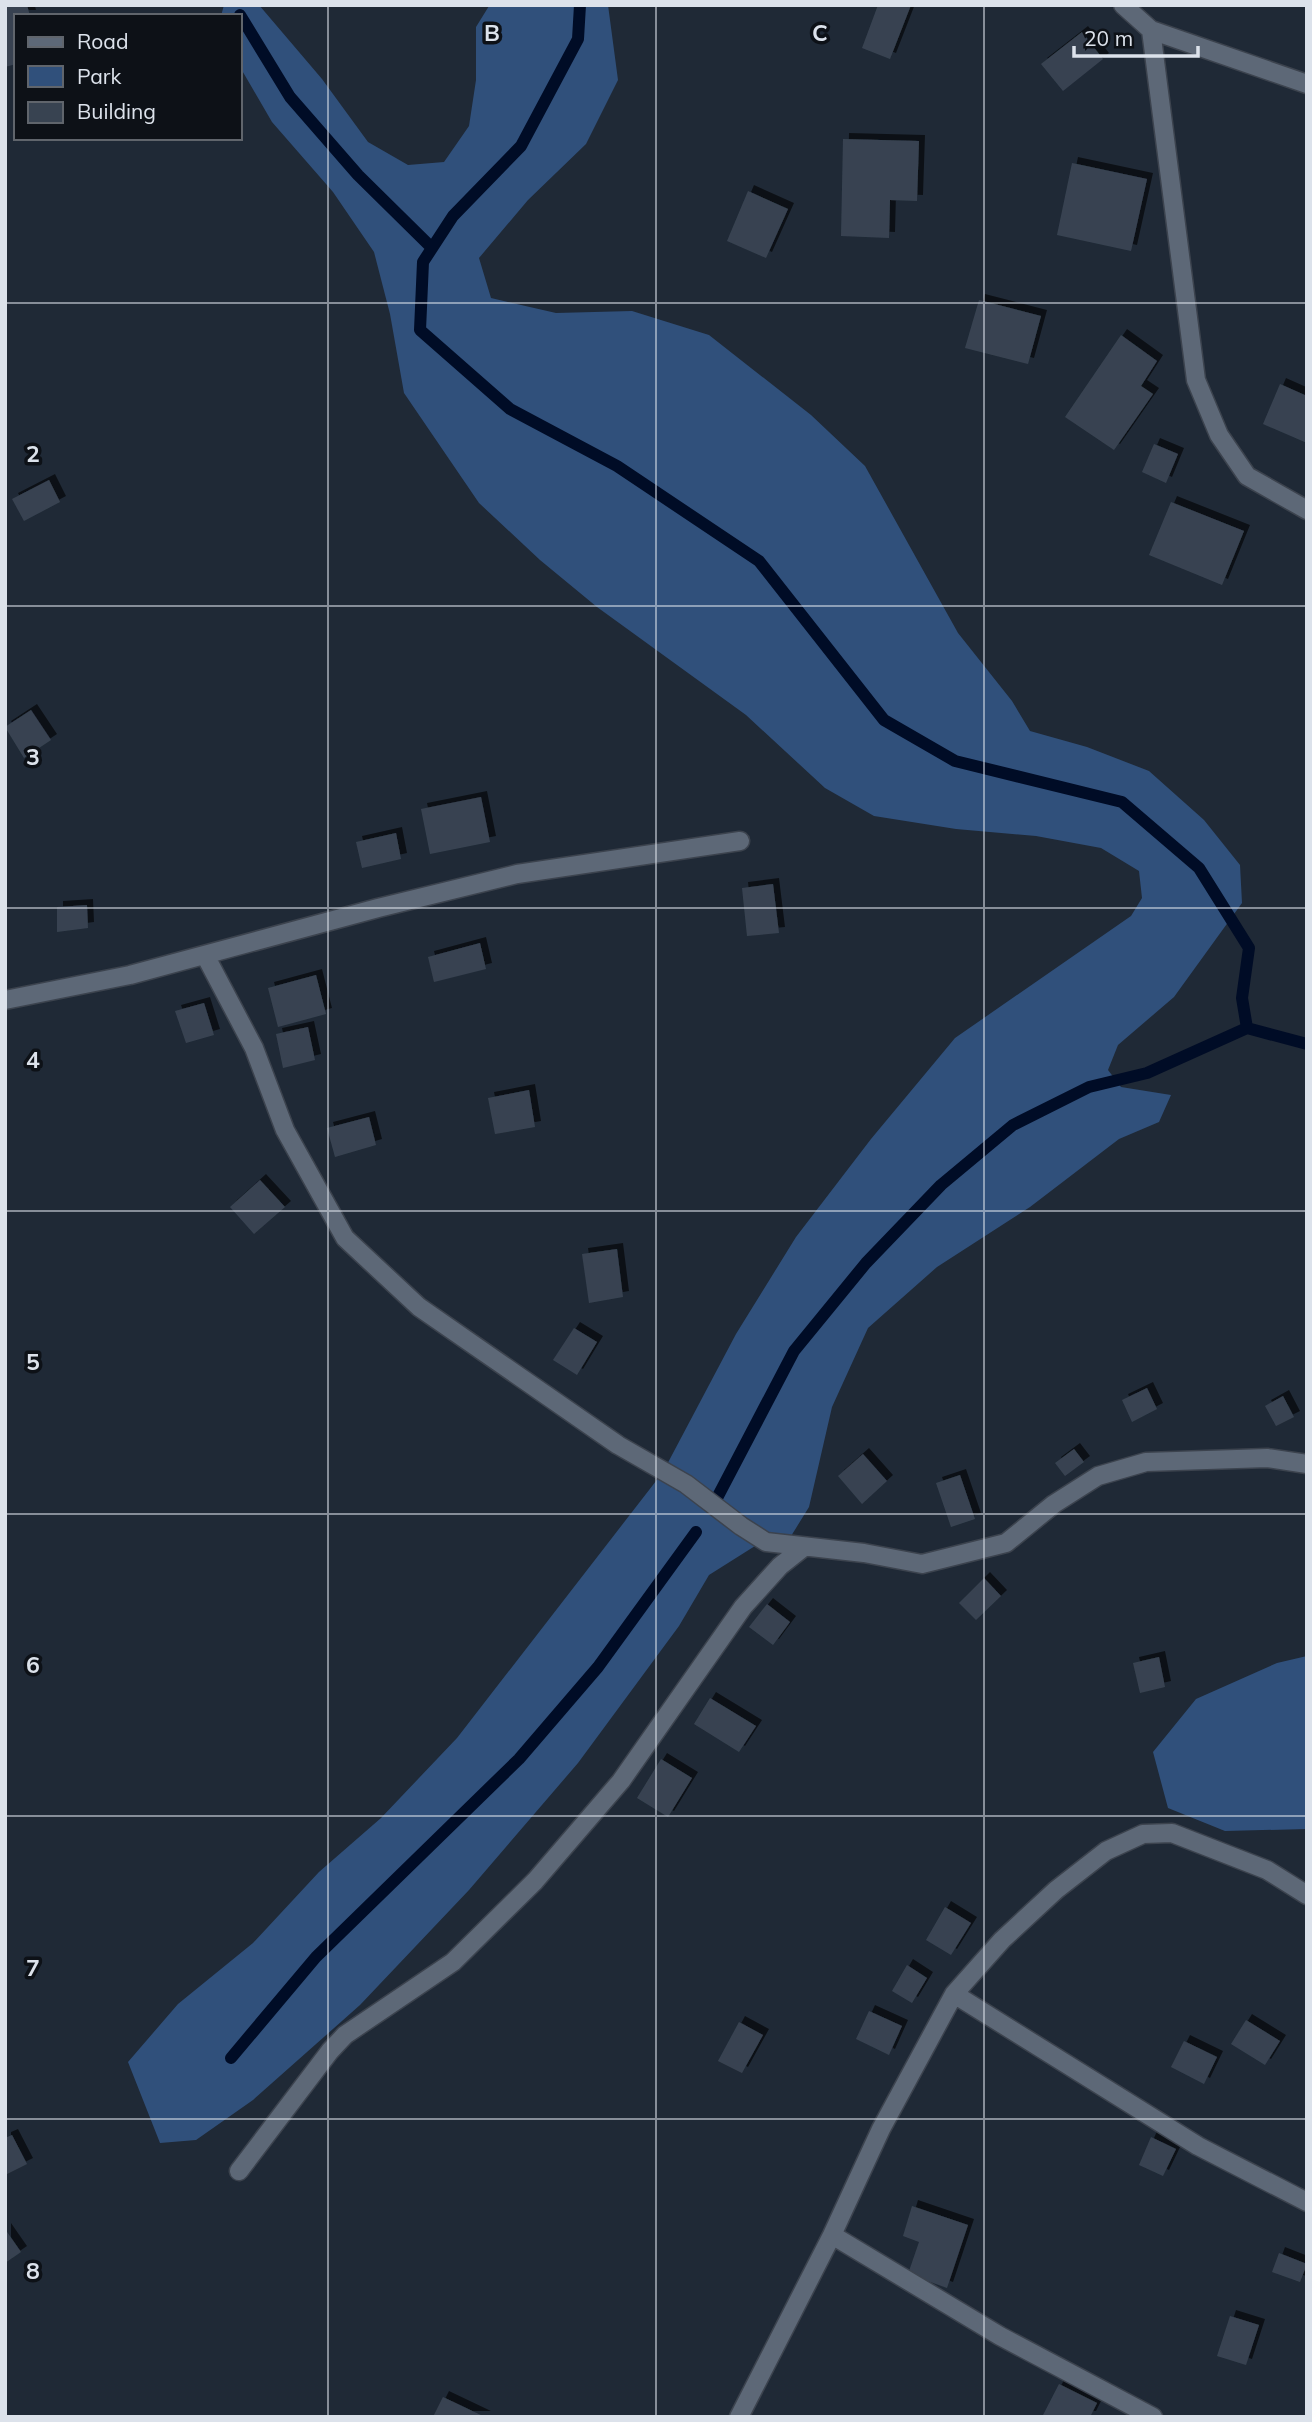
<svg xmlns="http://www.w3.org/2000/svg" width="1312" height="2422" font-family="Mulish,sans-serif">
  <style>
    .green { fill: #30507b }
    .lines { fill: none; stroke-linecap: round; stroke-linejoin: round }
    .stream { stroke: #000c26; stroke-width: 12 }
    .building { fill: #384351; filter: url(#shadow) }
    .minor-casing { stroke: #3c434e; stroke-width: 21 }
    .minor { stroke: #5d6877; stroke-width: 18 }
    .grid { fill: none; stroke: #dce2eb; stroke-width: 2; stroke-opacity: 0.55 }
    .grid-label { font-size: 23px; text-anchor: middle; font-weight: bold; fill: #dce2eb; stroke: #0d1117; stroke-width: 7; stroke-linejoin: round; paint-order: stroke }
  </style>
  <defs>
    <filter id="shadow"><feDropShadow dx="6" dy="-6" stdDeviation="0" flood-color="#0009"/></filter>
  </defs>
  <rect width="100%" height="100%" fill="#1f2936"/>
  <!-- green -->
  <path class="green" d="M224,5H259L322,79L368,142L408,165L444,162L469,126L476,80V27L489,6L608,5L618,80L586,144L528,200L479,258L491,298L556,313L632,311L709,335L811,415L865,466L958,633L1012,701L1030,731L1087,747L1149,771L1204,820L1240,865L1242,903L1174,997L1118,1045L1108,1070L1121,1087L1171,1095L1159,1122L1119,1139L1030,1207L937,1267L868,1328L832,1407L809,1507L788,1541L755,1546L709,1575L679,1626L578,1763L469,1890L360,2005L253,2100L196,2140L160,2143L128,2062L178,2004L253,1943L319,1872L381,1818L457,1738L663,1472L736,1334L796,1237L871,1139L955,1038L1131,916L1142,898L1139,871L1101,848L1036,836L956,829L874,816L825,788L746,715L597,607L540,560L479,503L404,393L390,314L374,252L333,192L272,122L240,67V16H221Z
    M1307,1656V1829L1225,1831L1168,1808L1153,1752L1196,1699L1277,1663Z"/>
  <g class="lines">
    <!-- stream -->
    <path class="stream" d="M580,5L578,39L521,146L453,216L423,262L420,330L510,409L617,466L759,561L884,720L955,761L1122,802L1199,868L1249,948L1242,998L1247,1028L1307,1044
      M240,15L290,97L358,175L432,248
      M717,1498L794,1351L866,1263L941,1185L1013,1125L1089,1087L1147,1073L1247,1028
      M231,2058L316,1957L519,1759L598,1667L696,1532"/>
  </g>
  <!-- building -->
  <path class="building" d="M5,5H27L30,16H16V64L5,67Z
    M878,5H911L890,59L862,48Z
    M1082,32L1103,59L1063,91L1041,64Z
    M843,139L919,141L917,201L890,200L889,238L841,236Z
    M1072,163L1147,179L1131,251L1057,235Z
    M748,191L788,209L766,258L727,241Z
    M979,300L1041,316L1028,364L965,348Z
    M1121,335L1157,361L1141,386L1153,394L1114,450L1065,417Z
    M1280,384L1307,396V443L1263,424Z
    M1154,444L1178,454L1166,483L1142,472Z
    M49,480L60,502L24,521L12,499Z
    M1171,502L1244,531L1222,585L1149,555Z
    M31,710L51,740L24,758L5,727Z
    M481,797L490,842L430,854L421,809Z
    M396,833L401,859L362,868L356,842Z
    M773,884L779,933L747,936L742,888Z
    M87,905L88,928L57,932V907Z
    M480,943L486,969L434,982L428,957Z
    M316,975L326,1014L278,1027L268,988Z
    M204,1003L214,1035L186,1043L175,1011Z
    M308,1027L315,1060L283,1068L276,1034Z
    M529,1090L535,1127L495,1134L488,1098Z
    M369,1117L376,1145L335,1157L327,1128Z
    M260,1180L285,1207L254,1234L230,1207Z
    M617,1249L623,1297L589,1303L582,1254Z
    M574,1328L597,1342L577,1375L553,1360Z
    M1147,1388L1157,1409L1132,1422L1122,1400Z
    M1283,1396L1294,1417L1276,1426L1265,1406Z
    M1074,1449L1084,1462L1065,1476L1055,1463Z
    M863,1454L887,1481L862,1504L838,1476Z
    M960,1475L975,1519L951,1527L936,1483Z
    M984,1578L1001,1596L976,1620L959,1603Z
    M767,1604L790,1622L773,1645L749,1627Z
    M1159,1657L1165,1687L1140,1693L1133,1663Z
    M710,1698L756,1726L739,1752L694,1724Z
    M661,1759L692,1778L668,1817L637,1798Z
    M945,1907L971,1923L951,1955L926,1940Z
    M907,1965L927,1978L912,2003L892,1991Z
    M869,2011L902,2026L889,2055L856,2039Z
    M1246,2020L1280,2041L1265,2065L1231,2044Z
    M739,2022L763,2035L742,2073L718,2061Z
    M1184,2041L1217,2057L1204,2084L1171,2067Z
    M12,2135L27,2164L5,2175V2138Z
    M1151,2137L1176,2149L1163,2176L1139,2165Z
    M912,2206L968,2225L947,2288L908,2274L919,2242L903,2236Z
    M5,2229L21,2252L5,2263Z
    M1279,2253L1307,2264L1300,2282L1272,2272Z
    M1230,2316L1259,2325L1246,2365L1217,2356Z
    M1059,2384L1097,2403L1090,2417H1042Z
    M443,2397L485,2417H433Z"/>
  <g class="lines">
    <!-- minor casing -->
    <g class="minor-casing">
      <path id="minor" d="M1123,5L1151,30L1196,380L1219,435L1247,476L1307,510
        M1151,30L1307,84
        M205,955L254,1048L285,1130L345,1238L419,1307L618,1445L686,1484L741,1526L766,1542L864,1553L922,1564L1006,1543L1054,1504L1098,1476L1146,1462L1267,1458L1307,1464
        M5,1000L130,975L378,908L517,874L740,841
        M954,1994L1198,2146L1307,2202
        M239,2171L330,2051L345,2035L453,1962L535,1881L621,1781L743,1607L780,1566L804,1547
        M832,2235L1000,2336L1153,2417
        M739,2417L832,2235L881,2129L954,1994L1002,1940L1056,1890L1106,1851L1143,1834L1172,1833L1267,1870L1307,1895"/>
    </g>
    <!-- minor -->
    <use href="#minor" class="minor"/>
  </g>
  <!-- grid -->
  <path class="grid" d="M328,5V2417M656,5V2417M984,5V2417M5,303H1307M5,606H1307M5,908H1307M5,1211H1307M5,1514H1307M5,1816H1307M5,2119H1307"/>
  <g class="grid-label">
    <text x="492" y="41">B</text>
    <text x="820" y="41">C</text>
    <text x="33" y="462">2</text>
    <text x="33" y="765">3</text>
    <text x="33" y="1068">4</text>
    <text x="33" y="1370">5</text>
    <text x="33" y="1673">6</text>
    <text x="33" y="1976">7</text>
    <text x="33" y="2279">8</text>
  </g>
  <!-- border -->
  <rect width="1312" height="2422" fill="none" stroke="#dce2eb" stroke-width="14"/>
  <!-- legend -->
  <rect x="14" y="14" width="228" height="126" fill="#0d1117" stroke="#60656c" stroke-width="2"/>
  <rect x="28" y="37" width="35" height="10" fill="#5d6877" stroke="#60656c" stroke-width="2"/>
  <text x="77" y="49" font-size="21" fill="#dce2eb">Road</text>
  <rect x="28" y="66" width="35" height="21" fill="#30507b" stroke="#60656c" stroke-width="2"/>
  <text x="77" y="84" font-size="21" fill="#dce2eb">Park</text>
  <rect x="28" y="102" width="35" height="21" fill="#384351" stroke="#60656c" stroke-width="2"/>
  <text x="77" y="119" font-size="21" fill="#dce2eb">Building</text>
  <!-- scale -->
  <path d="M1074 46v10h124v-10" fill="none" stroke="#dce2eb" stroke-width="3.5"/>
  <text x="1084" y="46" font-size="21" fill="#dce2eb" stroke="#0d1117" stroke-width="5" paint-order="stroke">20 m</text>
</svg>
